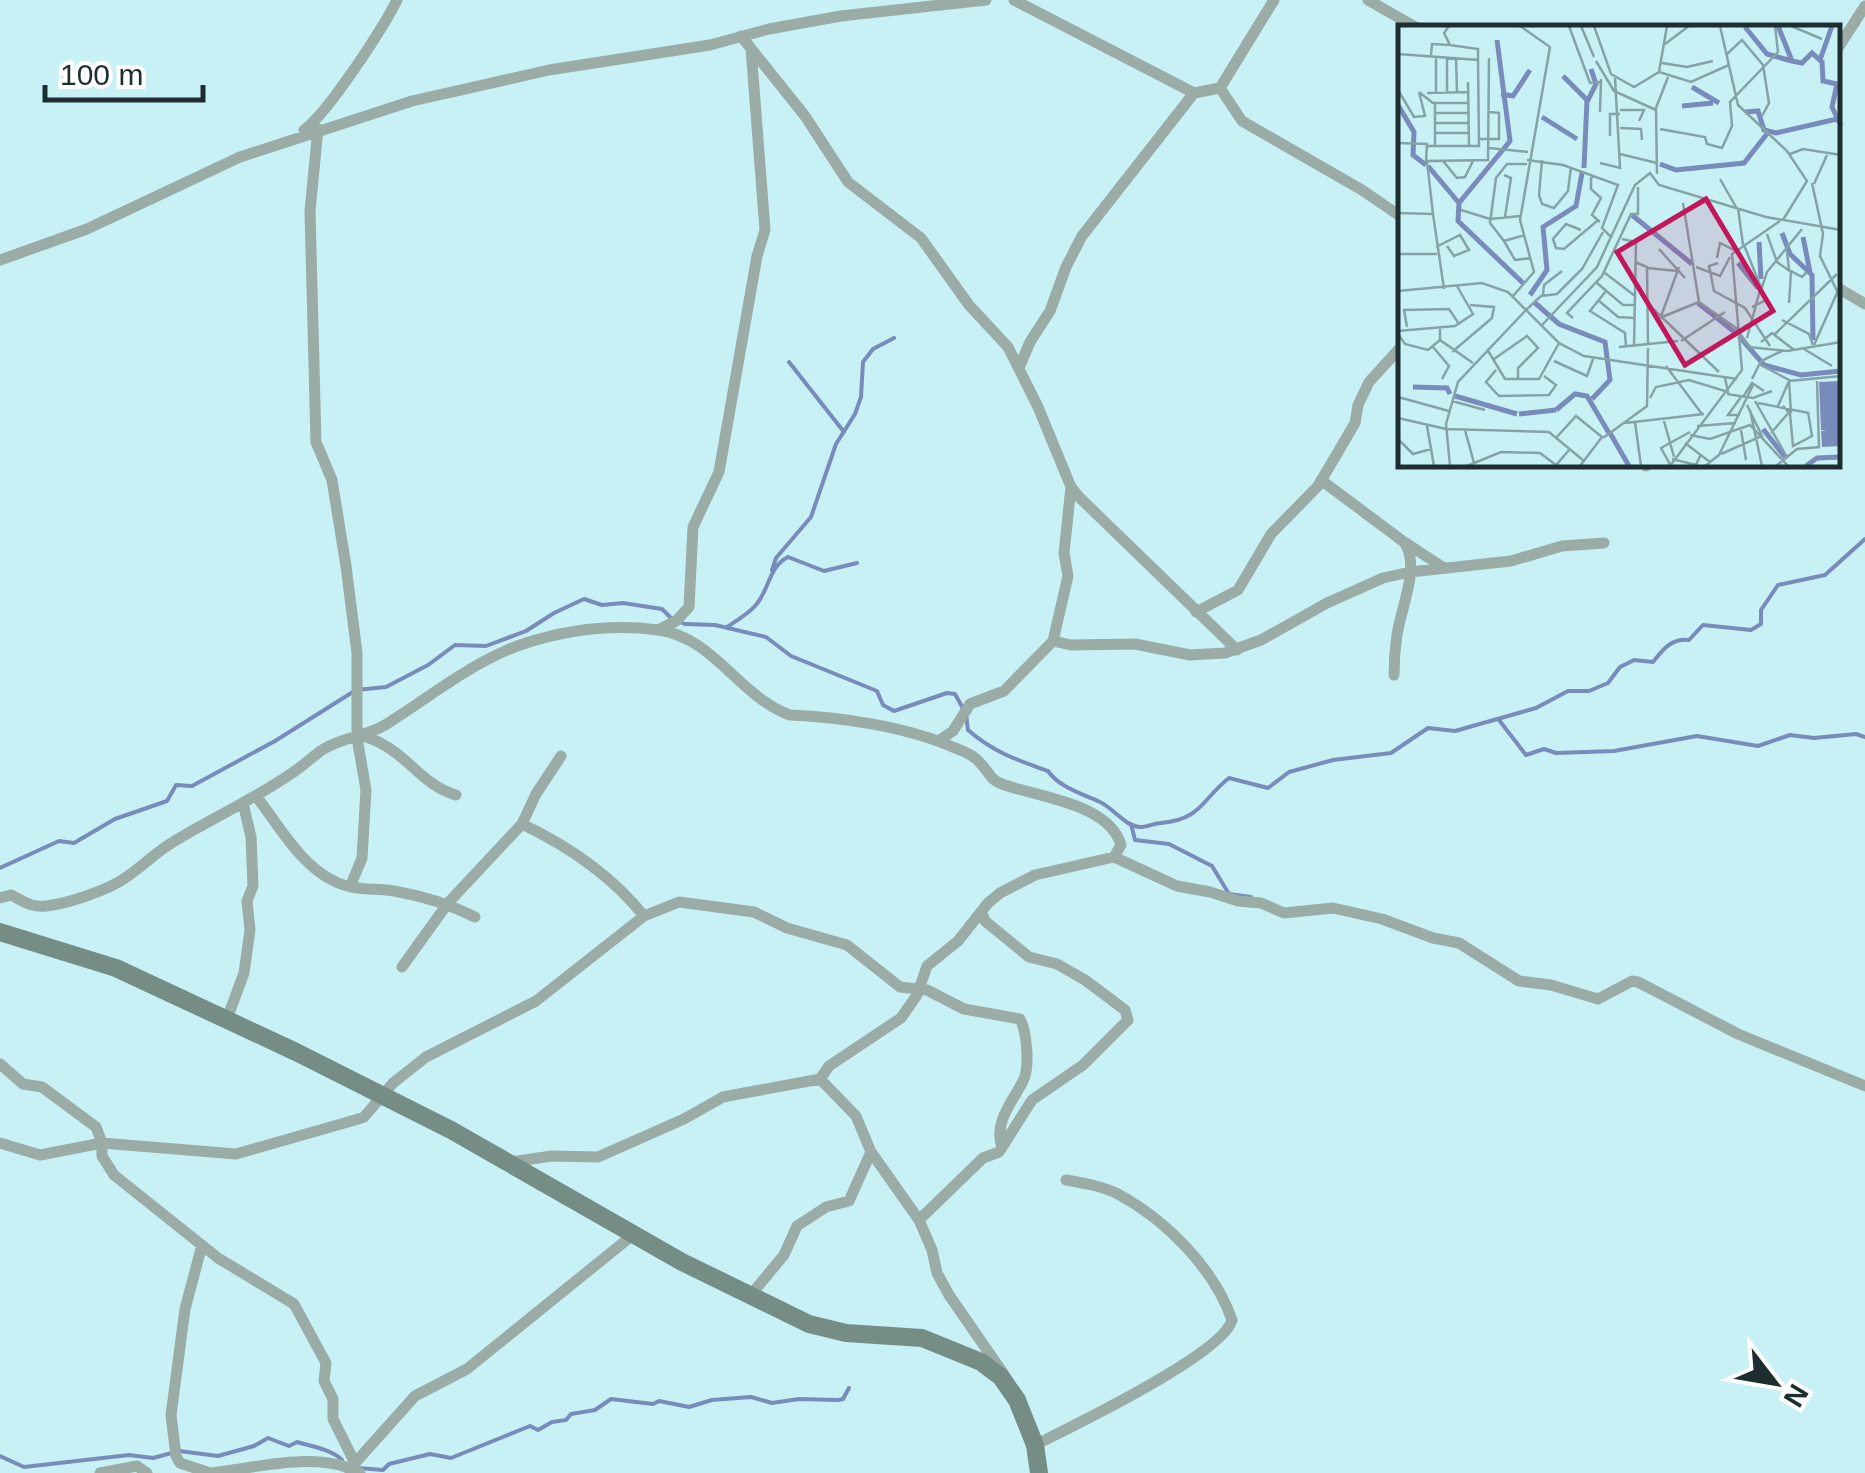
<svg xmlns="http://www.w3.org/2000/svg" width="1865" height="1473" font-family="Helvetica,sans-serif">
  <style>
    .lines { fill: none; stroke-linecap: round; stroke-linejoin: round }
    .stream { stroke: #798bba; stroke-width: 4 }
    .street { stroke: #9baba5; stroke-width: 11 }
    .secondary { stroke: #758d85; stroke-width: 18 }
    .inset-river { fill: none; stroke: #798bba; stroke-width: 5 }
    .inset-road { fill: none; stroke: #84a3a7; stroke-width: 2.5 }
    .view { fill: #c2185b; fill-opacity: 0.15; stroke: #c2185b; stroke-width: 5 }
    .inset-edge { fill: none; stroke: #1e2e30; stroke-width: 5 }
  </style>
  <rect width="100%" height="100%" fill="#c8f1f6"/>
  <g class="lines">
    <!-- stream -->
    <path class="stream" d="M789,362L844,432
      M772,570L776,558L811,517L836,444L855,414L861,397L863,362L873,349L894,338
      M727,627C736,621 748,614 755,606C770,590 768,567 788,557L824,571L857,563
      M1499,720L1526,755L1544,749L1556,753L1614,751L1697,736L1758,746L1790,735L1814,738L1856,734L1865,737
      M1131,824L1135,840L1169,844L1212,866L1229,894L1251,897
      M0,868L59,841L74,843L115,819L167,801L176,785L192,786L275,741L356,690L386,687L428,665L455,645L486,646L526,631L554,613L584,599L602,605L623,603L662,609L672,619L685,624L715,625L766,637L791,656L877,691L883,705L894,711L947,693L955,694L966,714L968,730C993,752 1017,760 1048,771C1059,787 1082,794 1100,802C1113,808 1124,825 1139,827C1145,828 1154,823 1161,823C1202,819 1201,800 1229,778L1268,788L1289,772L1333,760L1391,753L1428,728L1455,731L1536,708L1568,691H1589L1608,683L1620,667L1634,660L1653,662C1663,649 1672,638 1689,640L1703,625L1751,630L1761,624V610L1778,585L1825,575L1865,539
      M0,1456L24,1467L129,1455L153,1458L179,1451L218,1456L254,1446L268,1438L289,1446L297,1442C311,1446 333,1450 342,1460
      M358,1468L383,1470L389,1464L430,1454L451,1458L530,1426L538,1430L552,1422L566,1420L571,1414L595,1410L611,1399L653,1404L659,1401L689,1407L712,1400L751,1397L772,1403L799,1399L838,1400L843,1399L849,1388"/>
    <!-- street -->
    <path class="street" d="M1014,0L1194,93L1220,88L1274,0
      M1368,0L1417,28
      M741,36L805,116L848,182L921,238L969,305L1008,347L1038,407L1071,487L1078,496L1237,650
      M1838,48L1865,6
      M1220,88L1242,121L1362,190L1400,216
      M318,129L310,211L316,442L332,480L346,566L357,653V738L366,790L362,858L350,887
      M304,130C328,113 383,28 397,0
      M0,260L87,229L240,157L412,101L549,70L710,45L769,29L841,16L986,0
      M1838,288L1865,304
      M1019,368L1030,342L1050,311L1066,267L1082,236L1194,93
      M1646,466L1647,465
      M1321,480L1404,542C1421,566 1401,607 1397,635C1395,648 1394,661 1394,675
      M1406,543L1444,568
      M1196,612L1238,590L1271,534L1318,486L1355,423L1358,405L1369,382L1400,348
      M660,629L676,621L689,607L693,527L719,472L757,256L765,230L751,49
      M1053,641L1071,645L1135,644L1190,655L1225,653L1261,640L1327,603L1383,578L1410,572L1511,561L1562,546L1604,543
      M363,736C407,749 418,784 456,795
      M938,741L953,731L970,704L1004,691L1053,641L1068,576L1064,553L1071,487
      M256,796C278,824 300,865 334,881C353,891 374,888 394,891C423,896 449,904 475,917
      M522,824C568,846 612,876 644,916
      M0,898L11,895C23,901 32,908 46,906C67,904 108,890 125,878C142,867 156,852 173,842C212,818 255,799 292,773C303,766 312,757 322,750C342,737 365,737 385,725C430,697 473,661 523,644C566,630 613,624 658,630C714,637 738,696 790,715C842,717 908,727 955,748C964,751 975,756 981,764C990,773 990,780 1002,784C1037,797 1109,803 1121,845L1114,857
      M402,967L448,903L522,824L536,794L561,756
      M227,1019L244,973L250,930L247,901L253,886L251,837L243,803
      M0,1064L23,1084L42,1087L96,1127L102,1143V1156L114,1175L218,1258L294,1304L326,1363L324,1381L333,1399V1419L355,1463
      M0,1143L40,1155L102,1143L236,1154L355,1120L364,1117L393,1083L426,1057L536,1001L644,916L679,902L754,912L787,928L847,945L900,987L927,990L964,1009L1020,1019C1027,1032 1030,1068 1023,1081C1013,1101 993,1123 1002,1147
      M511,1162L552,1156L598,1157L684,1119L723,1097L820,1079
      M919,1220L983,1158L999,1152L1032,1100L1083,1065L1128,1020L1125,1010L1085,980L1057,964L1029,957L985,921L982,913
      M202,1245L185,1309L171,1415L176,1456L180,1463L210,1473
      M749,1297L784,1255L797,1226L826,1207L849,1201L871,1152
      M1003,1373L949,1295L937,1273L932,1250L919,1220L871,1152L856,1116L820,1079L829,1066L901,1018L917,995L927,966L958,941L988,903L1000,893L1035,875L1114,857L1177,886L1210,892L1238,901L1261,903L1284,913L1333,908L1382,919L1433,938L1459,943L1519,981L1551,985L1598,999L1632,981L1638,982L1738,1034L1865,1086
      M1035,1445C1071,1427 1223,1354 1232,1320C1214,1268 1166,1220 1118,1194C1102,1186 1083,1183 1066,1180
      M100,1473L137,1466L147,1473
      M211,1473C257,1468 318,1450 360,1473
      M350,1473L355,1463L415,1396L467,1369L634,1234"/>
    <!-- secondary -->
    <path class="secondary" d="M0,932L116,968L296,1052L451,1130L682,1262L809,1324L846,1333L922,1338L981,1362L1001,1377L1017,1400L1035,1445L1039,1473"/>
  </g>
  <!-- overview -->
  <g transform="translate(1398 25)">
    <rect width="442" height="442" fill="#c8f1f6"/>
    <path d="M441,356L442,421L424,422L423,406L429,405H423L421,357Z" fill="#798bba"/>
    <path class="inset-river" d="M380,1L394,36L404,38L414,28L424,37L425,56L439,59L434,82L443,101M347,2L369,29L394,36M422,35L434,1M165,51L189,75L186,143M294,62L321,78M103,69L115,71L132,45M189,77L198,59L193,44M0,80L16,107L15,130L28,140M284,81L315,78M347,87L360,86L366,105L378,108L439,94M144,92L179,114M262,139L278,145L346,138L372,105M30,141L61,178L60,196L126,259M61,178L112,116L99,15M234,190L294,239M384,208L392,229L414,250L415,315M405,212L412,247M361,217L363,254M340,238L360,263M132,270L149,245L145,202L178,181L184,148M136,277L161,299L207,317L212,355L194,374M300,278L339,309M341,311L366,340L403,350L443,346M15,362L49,363L52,369M57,371L119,389M158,385L177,369L189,371L211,408M121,389L158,385M365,404L387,432M212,408L231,441M408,441L419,433L443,432"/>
    <path class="inset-road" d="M171,1L192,58L202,57M183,1L196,32M196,1L213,49L236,62L261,47L269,1M322,1L340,80L389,126L409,156L385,195M393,1L424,14M267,19L291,1M52,20L80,24V34M0,29L80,35L81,121H29M329,29L344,15L365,40L371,78L364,91M33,30L34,19L52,20L46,8L51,1M38,31V67M58,32L59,67M198,36L216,66L258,85M264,38L289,42L315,36M261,47L293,57L331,40M70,57L71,121M0,65L16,92L27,91L21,67M21,67L35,78H70M49,67V32M29,68L69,67M37,78V122M222,85H246L241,96M202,87L203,54M37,88H70M37,98H70M222,103L243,104L244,115M262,104L307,112L309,119L324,123L334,101L332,77L380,27L377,1M37,108H71M212,111V89H222M81,114H101V88L91,87M0,118L29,119L28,137M91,123L130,127M222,129L259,138M392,129L405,124L443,130M129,135L165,140L220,160L204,203L214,213M144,135L141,170L144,179L156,183L170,166L173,142M45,136L59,153L67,152L75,136M202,138L222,143L217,53M193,149V164L203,173L194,190L202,197M259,149L258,83L270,52M106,150L113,153L107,192M322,154L338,182M414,158L425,209L422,231L443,274M416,159L429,130M285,178L301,277L338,303L351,321M340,183L345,220M63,185L92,194L123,191M0,188L35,189L46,264M35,189L29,136L90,135L91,33M183,205L168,199L155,214L158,223L166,224L199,196M369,209L379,237L393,247L391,278M127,210L106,216L92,198L98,153L109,139H129M224,214L238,217L236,322M106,216L117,235L133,233M346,220L368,275L354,282M38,222L62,210L71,225L56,231L49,221M261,224L287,253M389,226L391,245L404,252L409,247M0,229H39M319,233L322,218L336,225M237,237L249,242L250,318M320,238L311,241L316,266L347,283L372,321M298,242L322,251L332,232M249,243L280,246M207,248L237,271M199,258L225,280H237M363,265L369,247L404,204M0,266L84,258L110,267L161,318L186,331L339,354M208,266L192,286L227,308L228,322M145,270L146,260L164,246M115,271L136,247L122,195L152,22L122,1M200,275L220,292L237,293M250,279L321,347M128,285L143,271L159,269L184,244L205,207M264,292L301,277M175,293L169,288L204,251L233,189H240V162M262,294L281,242M384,295L411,309L415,320M144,300L199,242L237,160L252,148L261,160L368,192L443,205M42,301V315L75,338M9,302L6,285L51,284L61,299M0,306L57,301L75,289L59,261M0,309L7,319L30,325L42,315M376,310L439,249M349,313L362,265M283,316L327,287M363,317L374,308L396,325M416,320L443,259M35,322L51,341L44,354M221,322L280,316M350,322L389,326L443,317M89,324L107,354H141L161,318M406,324L434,341M54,327L94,293L96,282L72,280M96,334L129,311L140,323L120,343V354M156,336L189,351L195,334M361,339L391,355L393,388M268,341L304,389M98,345L88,357L101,371L151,370L158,360L146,351M354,354L363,336L384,326M329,369L355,373L374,366M0,372L51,386M345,372L354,358L366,366M252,373L258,362L291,355L330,367L327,353M54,376L87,385M357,376L389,432M360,378L411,388M380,381L391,356L443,351M385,381L392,389L395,421L414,411L410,387M352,385L364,441M342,390H330L343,372M0,393L48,404L151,407L186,436M266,396L276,432M237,397L243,441M227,398L306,389M29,401L36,441M299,401L338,398M67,405L76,438M343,405L348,435M373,408L393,385M292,410L312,414L352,400L390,441M158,413L178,391L204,412L182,441M205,413L249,381L250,323M0,414L15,429L33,424M287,418L312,437M323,429L364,411L349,380M274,434L298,440L303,429M52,441L48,399L60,357L128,285M69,441L103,427L142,428L158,440L172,424M272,441L344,345L334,229L382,196M273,441L263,423L292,407M307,441L321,430L356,358M378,441L399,424L421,422L419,356"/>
    <path class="view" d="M308,174L375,286L287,340L219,227Z"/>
    <rect width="442" height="442" class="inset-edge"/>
  </g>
  <!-- north arrow -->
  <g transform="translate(1775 1383) rotate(121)" stroke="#ffffff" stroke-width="8" paint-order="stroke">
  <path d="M0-8L18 38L0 25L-18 38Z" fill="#1e2e30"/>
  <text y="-15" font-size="28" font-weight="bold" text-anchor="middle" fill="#1e2e30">N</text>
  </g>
  <!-- scale -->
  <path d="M45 85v15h158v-15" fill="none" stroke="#1e2e30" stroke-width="5"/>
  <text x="60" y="85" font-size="30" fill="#1e2e30" stroke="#ffffff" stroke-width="8" paint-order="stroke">100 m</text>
</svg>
